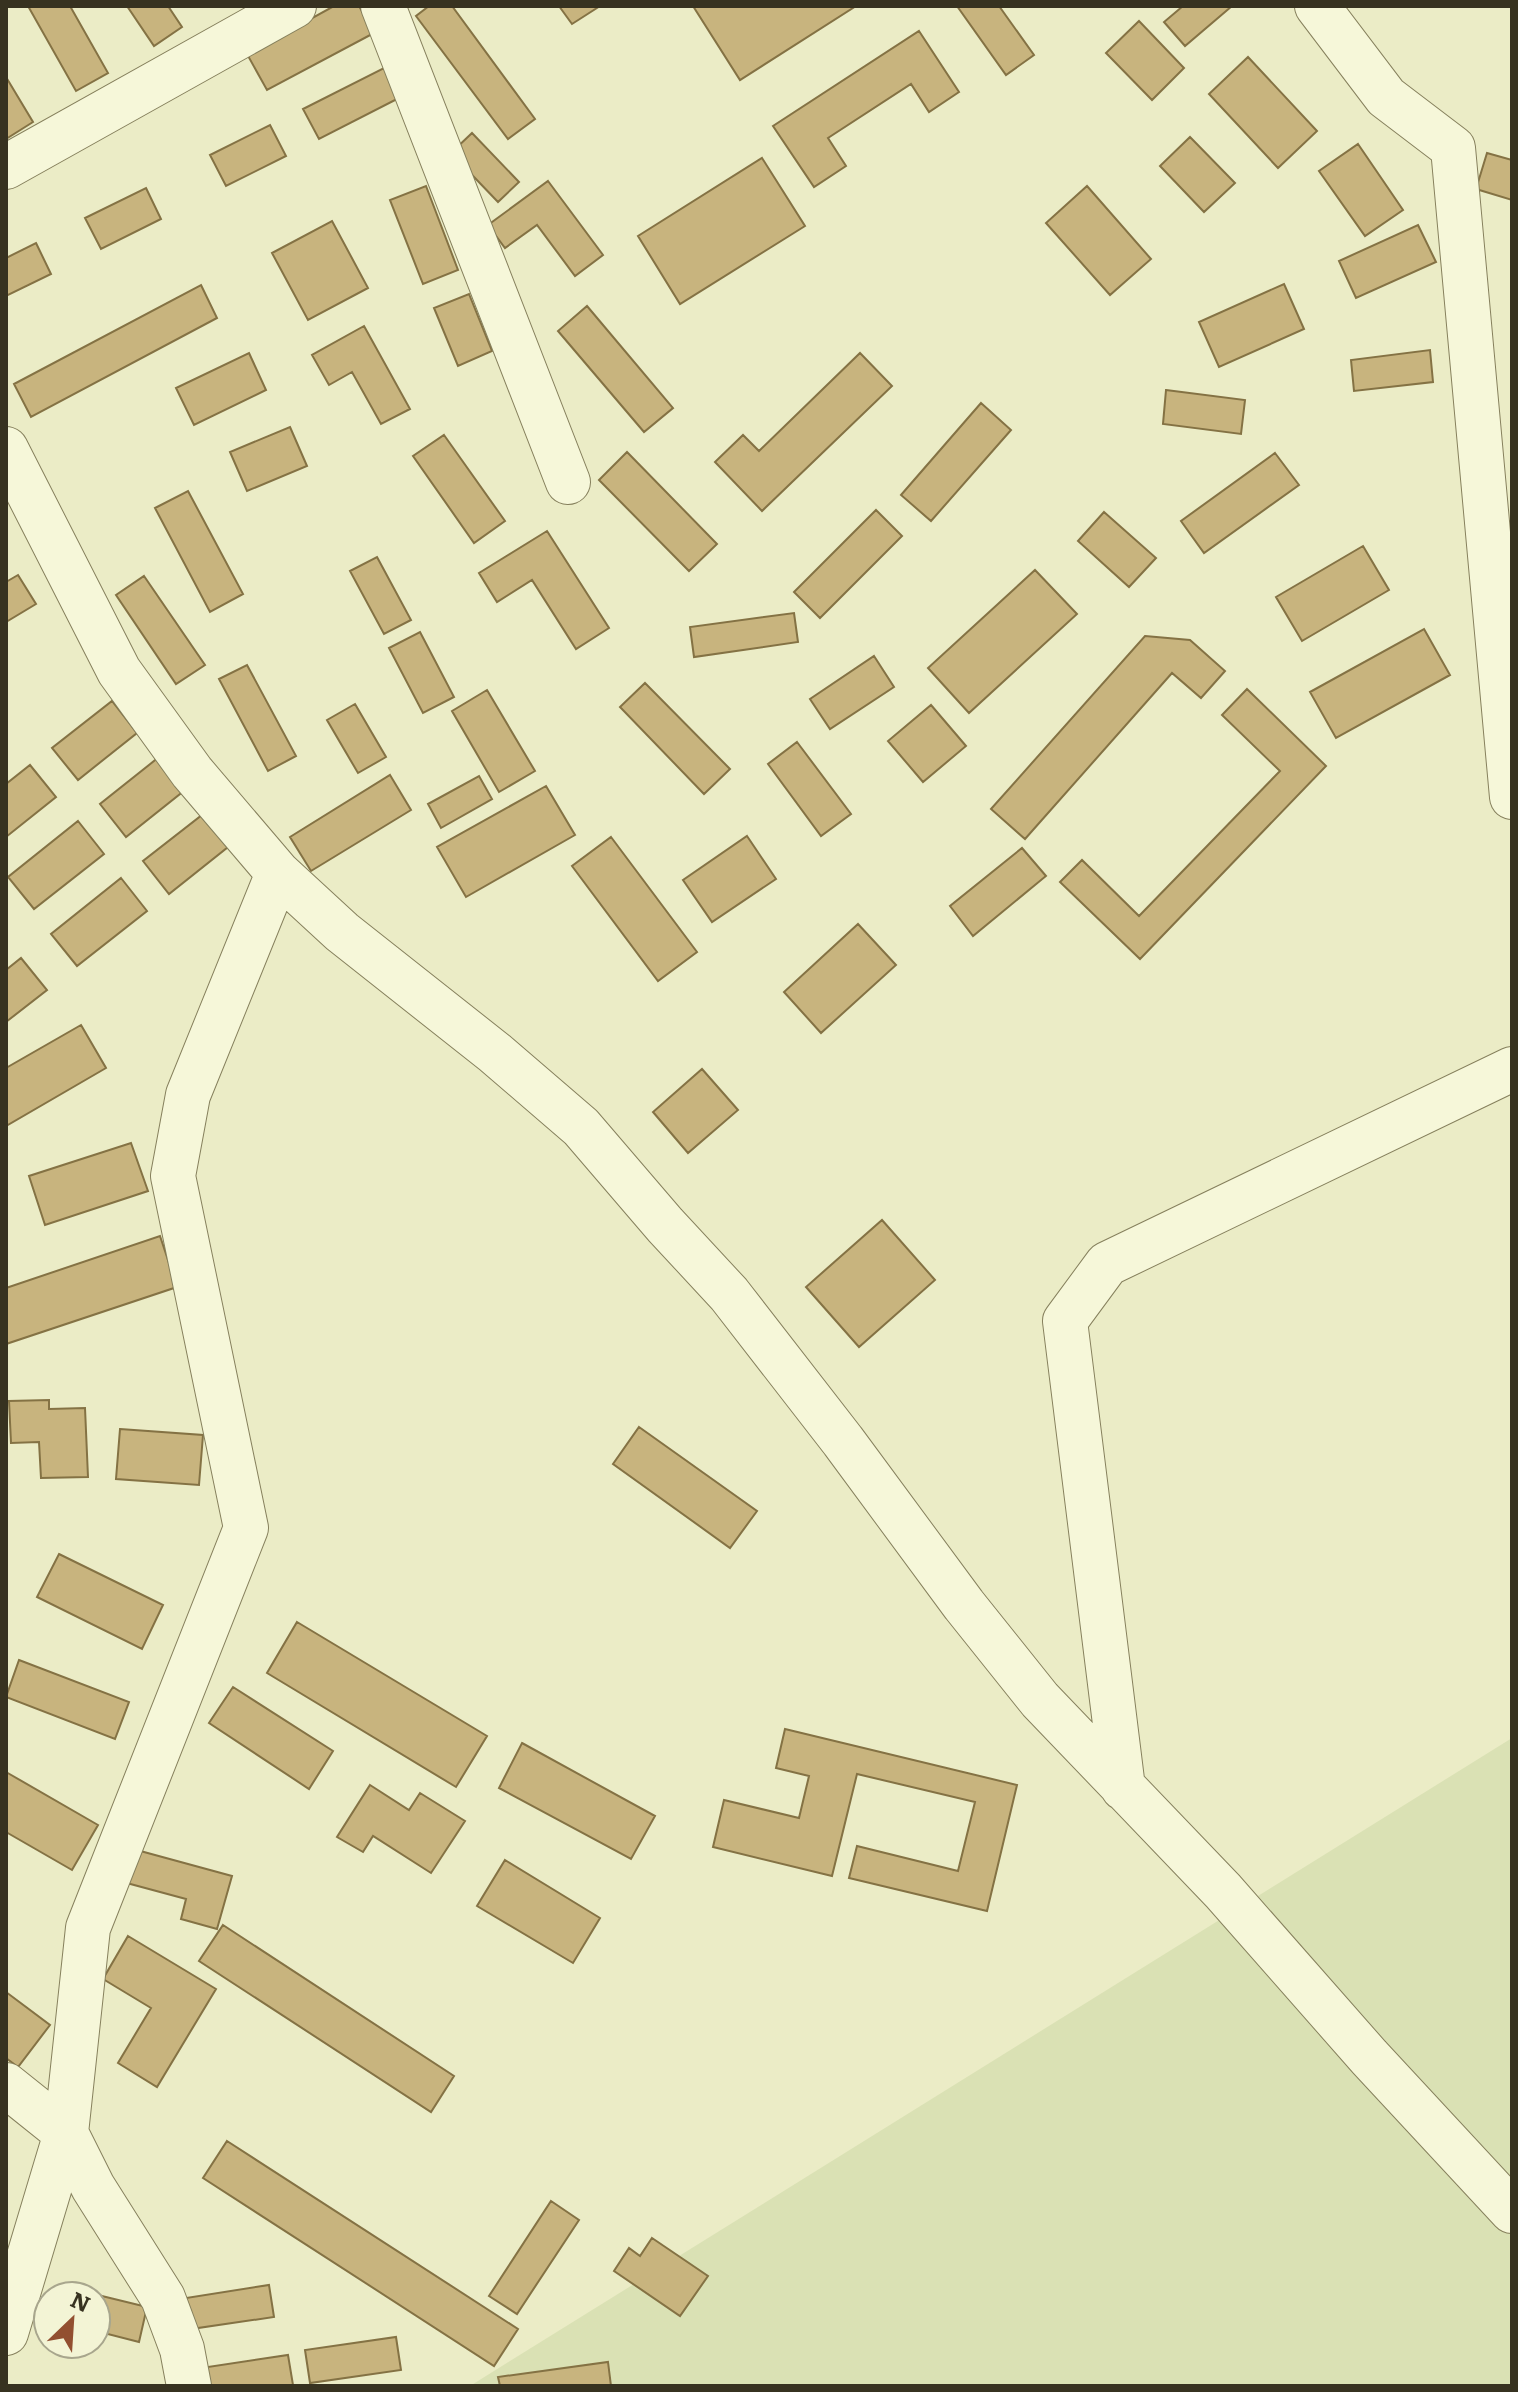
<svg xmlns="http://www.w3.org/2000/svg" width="1518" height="2392" font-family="Literata,serif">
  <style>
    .farmland { fill: #dae1b4 }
    .building { fill: #c8b47e; stroke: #847244; stroke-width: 2 }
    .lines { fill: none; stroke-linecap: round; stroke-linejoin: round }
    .minor-casing { stroke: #86805d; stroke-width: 46 }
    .minor { stroke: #f6f7d9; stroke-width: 44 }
  </style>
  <rect width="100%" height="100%" fill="#ebecc6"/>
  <!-- farmland -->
  <path class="farmland" d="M1512,1738V2386H470Z"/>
  <!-- building -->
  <path class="building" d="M28,6H70L108,73L76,91Z
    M127,6H168L182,27L154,46Z
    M334,6H359L374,33L267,90L247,54Z
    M429,6H452L535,119L508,139L416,16Z
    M559,6H600L572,24Z
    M693,6H856L740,80Z
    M957,6H999L1034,55L1006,75Z
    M1183,6H1232L1185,46L1164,22Z
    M1139,21L1184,68L1152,100L1106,53Z
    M919,31L959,92L929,112L911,84L828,138L846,166L814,187L773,126Z
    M1248,57L1317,131L1278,168L1209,94Z
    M384,68L399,98L319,139L303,109Z
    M6,77L33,122L6,139Z
    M270,125L286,156L226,186L210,155Z
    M472,133L519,182L498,202L451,153Z
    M1190,137L1235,183L1204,212L1160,166Z
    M1358,144L1403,210L1365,236L1319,171Z
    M1487,153L1512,160V200L1476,189Z
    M762,158L805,226L680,304L638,236Z
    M548,181L603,255L575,276L537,225L505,248L488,225Z
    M426,186L458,270L423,284L390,200Z
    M1087,186L1151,259L1110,295L1046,223Z
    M146,188L161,219L101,249L85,218Z
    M332,221L368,288L308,320L272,253Z
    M1418,225L1436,262L1356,298L1339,261Z
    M36,243L51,274L6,296V258Z
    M1284,284L1304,329L1219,367L1199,322Z
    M201,285L217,318L31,417L14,384Z
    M469,294L492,351L458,366L434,308Z
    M587,306L673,408L644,432L558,331Z
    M364,326L410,409L381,424L352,372L329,385L312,355Z
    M1430,350L1433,382L1354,391L1351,360Z
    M249,353L266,390L194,425L176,388Z
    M860,353L892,386L762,511L715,462L743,435L759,451Z
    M1166,390L1245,400L1241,434L1163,424Z
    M981,403L1011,430L931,521L901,495Z
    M290,427L307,466L247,491L230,452Z
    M444,435L505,521L474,543L413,456Z
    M627,452L717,544L689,571L599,480Z
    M1275,453L1299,485L1204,553L1181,521Z
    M188,491L243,594L210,612L155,508Z
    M876,510L902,536L820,618L794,592Z
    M1104,512L1156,558L1129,587L1078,541Z
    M547,531L609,628L576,649L532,580L497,602L479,573Z
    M1363,546L1389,590L1302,641L1276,597Z
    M377,557L411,620L384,634L350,571Z
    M1035,570L1077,614L969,713L928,668Z
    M18,575L36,604L6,622V582Z
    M144,576L205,665L176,684L116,595Z
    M794,613L798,642L694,657L690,627Z
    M1424,629L1450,675L1336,738L1310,692Z
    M420,632L454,697L423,713L389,648Z
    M1145,636L1190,640L1225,671L1201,698L1172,673L1025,839L991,809Z
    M874,656L894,687L830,729L810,699Z
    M247,665L296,756L268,771L219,679Z
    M645,683L730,769L704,794L620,707Z
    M1247,689L1326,766L1140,959L1060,882L1082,860L1139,916L1280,771L1222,715Z
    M487,690L535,771L499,792L452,711Z
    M112,701L137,733L78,780L52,748Z
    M355,704L386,757L358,773L327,720Z
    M931,705L966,746L923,782L888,741Z
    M797,742L851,814L821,836L768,764Z
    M159,757L185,790L126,837L100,804Z
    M30,765L56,797L6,837V784Z
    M390,775L411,810L311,871L290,837Z
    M479,776L492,799L441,828L428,804Z
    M546,786L575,835L466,897L437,847Z
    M202,815L228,847L169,894L143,861Z
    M78,821L104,854L34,909L8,877Z
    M747,836L776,879L712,922L683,880Z
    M611,837L697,952L658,981L572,866Z
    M1022,848L1046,876L973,936L950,906Z
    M121,878L147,911L77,966L51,934Z
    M858,924L896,965L821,1033L784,992Z
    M21,958L47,990L6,1022V970Z
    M81,1025L106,1068L6,1126V1068Z
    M702,1069L738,1110L688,1153L653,1112Z
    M131,1143L148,1191L45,1225L29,1176Z
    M882,1220L935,1280L859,1347L806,1287Z
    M160,1236L177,1287L6,1344V1288Z
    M49,1400V1409L85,1408L88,1477L41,1478L39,1442L11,1443L9,1401Z
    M639,1427L757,1511L730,1548L613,1464Z
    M120,1429L203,1435L199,1485L116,1479Z
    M59,1554L163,1605L142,1649L37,1597Z
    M297,1622L487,1736L456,1787L267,1673Z
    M19,1660L129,1702L115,1739L6,1697Z
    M233,1687L333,1751L309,1789L209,1723Z
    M785,1729L1017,1785L987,1911L849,1878L857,1846L958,1871L975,1802L857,1774L832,1876L713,1847L724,1800L799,1818L809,1776L776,1768Z
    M522,1743L655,1816L631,1859L499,1788Z
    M6,1772L98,1825L72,1870L6,1832Z
    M370,1785L409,1810L420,1793L465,1821L431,1873L373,1836L363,1852L337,1837Z
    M133,1849L232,1876L217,1929L181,1919L186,1899L123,1882Z
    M505,1860L600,1918L573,1963L477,1906Z
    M223,1925L454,2076L431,2112L199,1961Z
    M128,1936L216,1989L157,2087L118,2063L151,2008L103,1979Z
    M6,1992L50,2025L18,2067L6,2058Z
    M227,2141L518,2329L494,2366L203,2178Z
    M551,2201L579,2220L517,2314L489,2296Z
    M652,2238L708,2276L680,2316L614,2271L629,2248L640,2256Z
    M269,2285L274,2317L191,2329L186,2298Z
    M61,2286L147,2307L139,2342L96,2331V2296H58Z
    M396,2337L401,2370L310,2383L305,2350Z
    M288,2355L293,2385L204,2386L201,2368Z
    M608,2362L611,2386H500L498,2377Z"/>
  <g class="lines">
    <!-- minor casing -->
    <g class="minor-casing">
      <path id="minor" d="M383,6L568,482
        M1317,6L1386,97L1453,148L1512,797
        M6,167L294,6
        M6,449L119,671L192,772L278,873L342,932L495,1053L581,1127L665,1225L729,1294L843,1441L964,1605L1040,1700L1223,1891L1369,2057L1512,2211
        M1123,1788L1065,1321L1107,1264L1512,1069
        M6,2085L66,2133L93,2187L163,2298L182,2349L189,2386
        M6,2333L66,2133L88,1928L246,1528L173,1176L188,1095L278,873"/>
    </g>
    <!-- minor -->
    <use href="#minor" class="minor"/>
  </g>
  <!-- border -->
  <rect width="1518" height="2392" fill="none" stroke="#373220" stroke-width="16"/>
  <!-- north arrow -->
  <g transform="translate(72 2320) rotate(25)"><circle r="38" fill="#f3f4d5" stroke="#a8a68d" stroke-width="2"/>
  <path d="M0-6L14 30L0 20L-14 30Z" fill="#924f30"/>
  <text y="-12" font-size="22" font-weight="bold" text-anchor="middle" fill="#373220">N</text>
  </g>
</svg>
